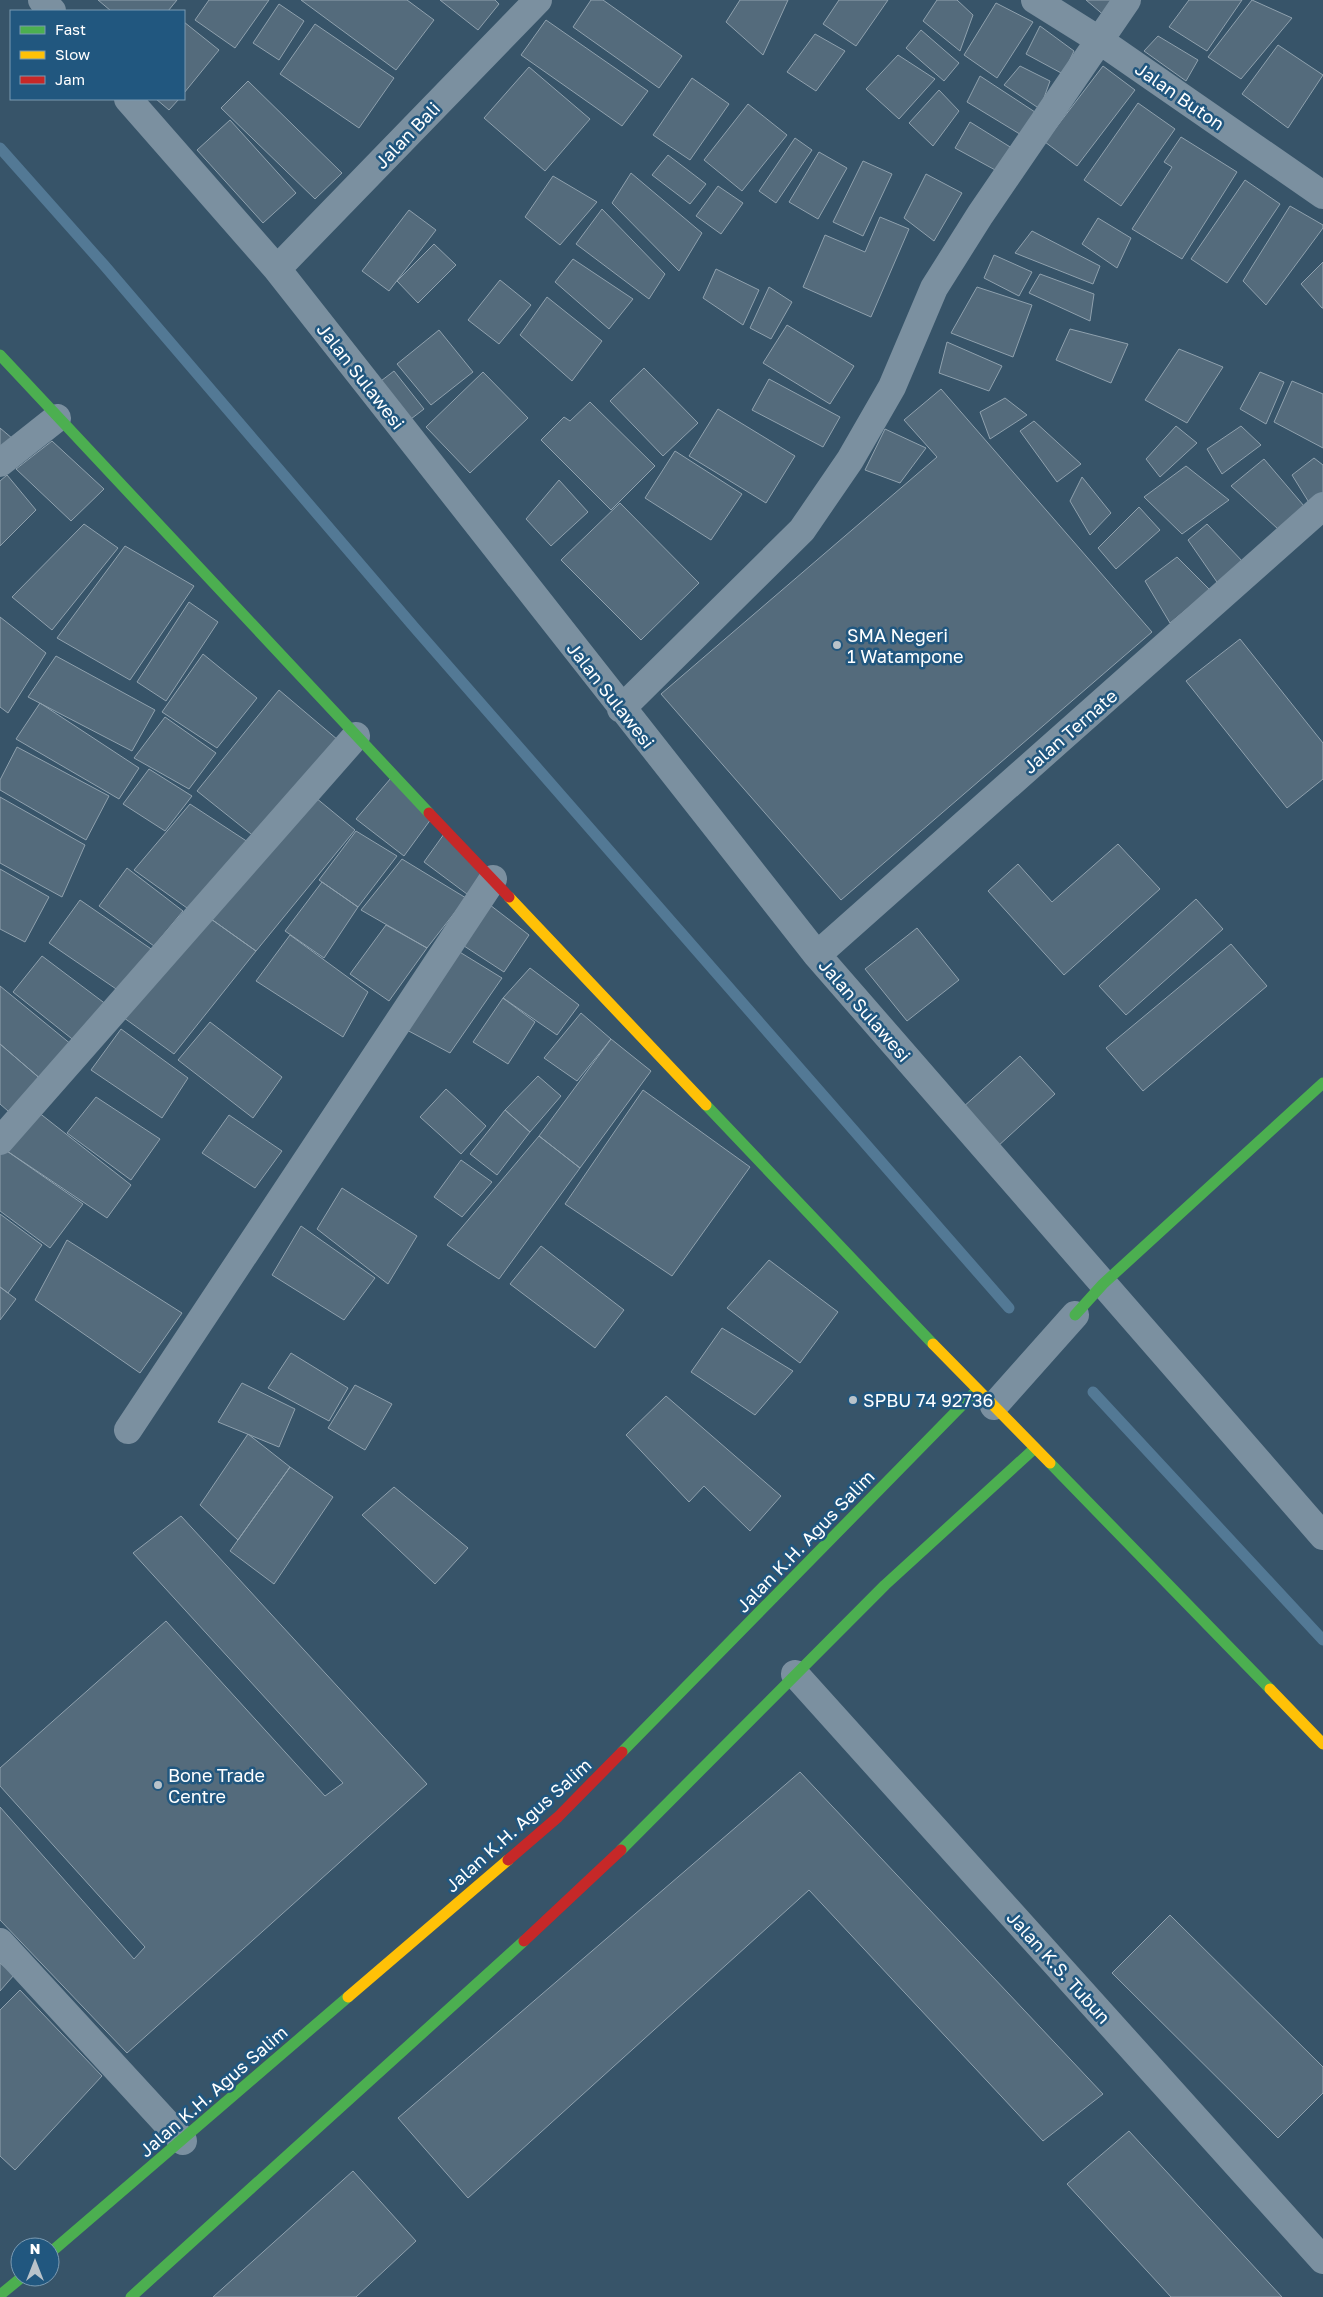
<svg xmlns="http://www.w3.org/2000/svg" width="1323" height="2297" font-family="'Golos Text',sans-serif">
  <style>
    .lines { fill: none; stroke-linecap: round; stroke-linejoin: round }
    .stream { stroke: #537995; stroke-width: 11 }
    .building { fill: #546b7c; stroke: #8fa1ae }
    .street { stroke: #7b90a0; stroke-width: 28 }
    .fast { stroke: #4caf50; stroke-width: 11 }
    .slow { stroke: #ffc107; stroke-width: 11 }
    .jam { stroke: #c62828; stroke-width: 11 }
    .poi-dot { fill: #b9c3ca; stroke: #21577f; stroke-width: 2 }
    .labels { text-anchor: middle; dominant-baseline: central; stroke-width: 5; stroke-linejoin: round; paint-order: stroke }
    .street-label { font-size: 18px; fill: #fff; stroke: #21577f }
    .poi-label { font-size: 18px; fill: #fff; stroke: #21577f; text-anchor: start }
  </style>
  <rect width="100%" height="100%" fill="#375469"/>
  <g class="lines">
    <!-- stream -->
    <path class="stream" d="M0,148L104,265L414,627L1009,1308
      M1093,1392L1323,1640"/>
  </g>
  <!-- building -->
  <path class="building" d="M98,0H177L168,11H111Z
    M209,0H269L235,48L195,20Z
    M301,0H407L434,20L396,70Z
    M440,0H495L499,4L478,30Z
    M591,0H603L682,56L659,88L573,27Z
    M740,0H788L763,55L726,22Z
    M839,0H888L856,46L823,24Z
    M937,0H957L973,15L960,51L923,21Z
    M1086,0H1118L1106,17Z
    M1189,0H1242L1207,51L1169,27Z
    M1252,0L1292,18L1241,79L1208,57Z
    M996,3L1033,22L997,78L964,55Z
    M279,4L304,21L279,60L253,43Z
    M546,20L648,91L622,126L521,55Z
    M184,22L219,50L184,93Z
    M315,24L394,78L359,128L280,74Z
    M1040,26L1074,51L1063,74L1026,54Z
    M921,30L959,63L944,81L906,48Z
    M815,34L845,51L816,91L787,72Z
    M1158,36L1198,60L1186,81L1144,51Z
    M1278,45L1323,75L1288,128L1242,94Z
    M898,55L935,79L899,119L866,89Z
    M1020,66L1050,81L1040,109L1004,85Z
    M1103,66L1135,90L1077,166L1045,142Z
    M529,67L590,119L545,171L484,118Z
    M980,76L1038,114L1023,136L967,102Z
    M692,78L729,104L690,160L653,135Z
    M248,81L342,173L315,199L221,108Z
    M939,90L959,111L933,146L909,123Z
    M156,99H179L169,110Z
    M1138,103L1175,129L1121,206L1084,180Z
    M748,104L787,135L742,191L704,160Z
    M230,120L296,193L263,223L197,150Z
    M970,122L1015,150L997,171L955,148Z
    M1181,137L1237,172L1182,259L1132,229L1172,167L1164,162Z
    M795,138L812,150L776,203L759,191Z
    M819,152L847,168L818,219L789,202Z
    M668,155L706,184L690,204L652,175Z
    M863,161L892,174L863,236L833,222Z
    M631,173L702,233L679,271L612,203Z
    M926,174L962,193L934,241L904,218Z
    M553,176L597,202L560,245L525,217Z
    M1245,180L1280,204L1227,283L1191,259Z
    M718,186L743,203L721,234L696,216Z
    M1290,206L1323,225V228L1266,305L1243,281Z
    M602,209L665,274L649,299L576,244Z
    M409,210L436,230L389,291L362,271Z
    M880,217L909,229L871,317L803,287L825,235L865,252Z
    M1098,218L1131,238L1117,268L1082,244Z
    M1032,231L1100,266L1093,284L1015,253Z
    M434,244L456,265L418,303L397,281Z
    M994,255L1032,272L1019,296L984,278Z
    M573,259L633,299L609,329L555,282Z
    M1323,262V308H1322L1301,284Z
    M716,269L759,290L743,325L703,298Z
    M1040,274L1094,294L1090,321L1029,293Z
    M500,280L531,305L499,344L468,320Z
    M769,287L792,302L771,339L750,328Z
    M977,287L1032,305L1013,357L951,333Z
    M547,297L602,341L572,381L520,335Z
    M787,325L854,366L830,404L763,363Z
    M1070,329L1128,344L1111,383L1056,360Z
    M439,330L473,372L431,405L397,364Z
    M947,342L1002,366L989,391L939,373Z
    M1179,349L1223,367L1187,423L1145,400Z
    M644,368L698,423L663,456L610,401Z
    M394,371L424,409L407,422L377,384Z
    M483,372L528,418L470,473L426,427Z
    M1260,372L1284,382L1266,424L1240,409Z
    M769,379L840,417L823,447L752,410Z
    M1292,381L1323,394V448L1274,422Z
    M941,389L1152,632L841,900L661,694L937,457L904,420Z
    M1005,398L1027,415L990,439L980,412Z
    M590,402L655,466L611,510L541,440L564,417L570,421Z
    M718,409L795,456L766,503L689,456Z
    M1034,421L1081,464L1057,482L1020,431Z
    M1176,426L1197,443L1160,477L1146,459Z
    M1241,426L1261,445L1222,474L1207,449Z
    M0,428L13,439L0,449Z
    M885,429L926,448L900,483L865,470Z
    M52,441L104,489L71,521L16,469Z
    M675,451L742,494L711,540L645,498Z
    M1314,458L1323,465V498L1313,509L1292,475Z
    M1264,459L1304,506L1278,529L1231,486Z
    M1186,466L1229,500L1182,534L1144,497Z
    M7,475L36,510L0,546V481Z
    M1082,477L1111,513L1090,535L1070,501Z
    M559,480L588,512L551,546L526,519Z
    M620,503L699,583L641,640L561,560Z
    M1139,507L1160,530L1116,569L1098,548Z
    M84,524L118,548L52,630L12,597Z
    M1207,524L1244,563L1219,585L1188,540Z
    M125,546L194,586L130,680L57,638Z
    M1177,557L1210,590L1170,623L1145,581Z
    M189,602L218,622L166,701L137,682Z
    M0,617L46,653L8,713L0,707Z
    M1240,639L1323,743V779L1287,808L1186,681Z
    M203,654L257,698L217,748L162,712Z
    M56,656L155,710L132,751L28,697Z
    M279,690L338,740L256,838L197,791Z
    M40,703L139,768L119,799L16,739Z
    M165,717L216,753L189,789L134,758Z
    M17,747L109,796L86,840L0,790V780Z
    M149,769L192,796L165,831L123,804Z
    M391,778L431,819L404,856L356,819Z
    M310,793L355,830L256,951L204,914Z
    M0,797L85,845L62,897L0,863Z
    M190,804L248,842L194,913L134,870Z
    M356,831L397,856L358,907L319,880Z
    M444,834L487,877L471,897L424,862Z
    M1118,844L1160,889L1064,975L988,891L1018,864L1052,902Z
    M402,859L466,898L427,948L361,910Z
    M127,868L183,911L154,946L99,906Z
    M0,869L49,897L25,942L0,929Z
    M322,882L358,907L324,958L285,931Z
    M1196,899L1223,929L1126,1015L1099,986Z
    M80,900L157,953L122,993L49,943Z
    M490,905L529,935L504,972L461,944Z
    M204,914L256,951L174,1054L120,1015Z
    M386,925L427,948L389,1001L350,974Z
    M917,928L959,980L907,1021L865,969Z
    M290,935L368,992L343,1037L256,981Z
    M1231,944L1267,986L1143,1091L1106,1048Z
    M458,951L502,978L450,1053L405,1029Z
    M42,956L107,1005L76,1042L13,992Z
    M530,968L579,1005L557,1035L503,998Z
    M0,986L72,1045L43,1081L0,1044Z
    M503,998L535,1022L508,1064L473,1042Z
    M581,1013L611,1039L577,1081L544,1058Z
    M210,1022L282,1077L253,1118L178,1060Z
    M121,1029L188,1078L162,1118L91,1070Z
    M611,1039L651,1071L580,1168L539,1136Z
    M0,1044L43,1081L16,1118L0,1104Z
    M1020,1056L1055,1094L997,1147L962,1108Z
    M538,1076L561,1096L530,1132L505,1110Z
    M446,1089L486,1126L461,1154L420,1117Z
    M643,1090L750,1167L672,1276L565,1204Z
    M96,1097L160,1139L131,1180L67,1133Z
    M505,1110L530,1132L497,1175L470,1154Z
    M38,1112L131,1185L107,1218L4,1149Z
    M229,1115L282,1151L255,1188L202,1153Z
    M539,1136L580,1168L499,1279L447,1245Z
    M4,1149L83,1204L50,1248L0,1211V1153Z
    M461,1160L492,1182L462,1217L434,1197Z
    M342,1188L417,1236L388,1284L317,1229Z
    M0,1214L42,1245L8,1293L0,1287Z
    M301,1226L375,1278L344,1320L272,1275Z
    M67,1240L182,1313L140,1373L35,1300Z
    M541,1246L624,1310L595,1348L510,1284Z
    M769,1260L838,1312L800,1363L727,1308Z
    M0,1287L16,1299L0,1320Z
    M722,1328L793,1371L755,1415L691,1372Z
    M291,1353L348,1388L329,1421L268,1388Z
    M242,1383L295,1409L279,1447L218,1422Z
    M355,1385L392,1404L365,1450L328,1428Z
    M666,1396L781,1496L750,1531L704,1486L689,1502L626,1435Z
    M248,1434L290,1467L238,1540L200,1505Z
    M290,1467L333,1497L274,1584L230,1551Z
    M394,1487L468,1548L435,1584L362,1515Z
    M181,1516L427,1784L127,2053L0,1920V1807L134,1959L145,1947L0,1786V1768L166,1621L325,1796L343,1783L133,1553Z
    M800,1772L1103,2094L1043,2141L809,1890L468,2198L398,2118Z
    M1170,1915L1323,2067V2093L1278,2138L1112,1973Z
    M0,1963L14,1975L0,1991Z
    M20,1990L102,2076L15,2170L0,2156V2010Z
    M1129,2131L1282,2297H1171L1067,2184Z
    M353,2171L416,2241L356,2297H213Z"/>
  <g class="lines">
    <!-- street -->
    <path class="street" d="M42,0L52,11
      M1035,0L1099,40L1323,195
      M128,99L277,269L817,955L1323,1536
      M277,269L538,0
      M0,463L57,418
      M621,709L802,530L850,460L892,387L934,288L980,215L1127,0
      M817,955L1323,506
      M0,1141L356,736
      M994,1406L1075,1315
      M128,1430L493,879
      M795,1674L1323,2260
      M0,1942L183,2141"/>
    <!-- fast -->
    <path class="fast" d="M0,355L429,813
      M706,1105L933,1344
      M1075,1315L1103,1284L1323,1083
      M1050,1463L1270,1689
      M622,1752L977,1390
      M621,1850L885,1585L1035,1448
      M50,2253L348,1997
      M0,2295L22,2277
      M131,2297L524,1941"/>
    <!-- slow -->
    <path class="slow" d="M509,897L706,1105
      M933,1344L1050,1463
      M1270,1689L1323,1744
      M348,1997L508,1860"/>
    <!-- jam -->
    <path class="jam" d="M429,813L509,897
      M508,1860L558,1817L622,1752
      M524,1941L621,1850"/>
  </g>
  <!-- markers -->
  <g class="poi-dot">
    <circle cx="837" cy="645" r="5"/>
    <circle cx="853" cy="1400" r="5"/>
    <circle cx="158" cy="1785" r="5"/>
  </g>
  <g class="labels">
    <!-- street labels -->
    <g class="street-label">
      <text transform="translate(1180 96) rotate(35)">Jalan Buton</text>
      <text transform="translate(407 135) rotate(-46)">Jalan Bali</text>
      <text transform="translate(361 376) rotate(52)">Jalan Sulawesi</text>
      <text transform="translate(611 695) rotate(52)">Jalan Sulawesi</text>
      <text transform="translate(1070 731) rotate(-41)">Jalan Ternate</text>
      <text transform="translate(865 1010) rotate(49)">Jalan Sulawesi</text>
      <text transform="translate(805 1541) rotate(-46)">Jalan K.H. Agus Salim</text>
      <text transform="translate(518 1825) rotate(-42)">Jalan K.H. Agus Salim</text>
      <text transform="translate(1059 1967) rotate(48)">Jalan K.S. Tubun</text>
      <text transform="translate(213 2091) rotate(-41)">Jalan K.H. Agus Salim</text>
    </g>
    <!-- poi labels -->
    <g class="poi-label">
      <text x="847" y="635">SMA Negeri<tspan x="847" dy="21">1 Watampone</tspan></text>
      <text x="863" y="1400">SPBU 74 92736</text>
      <text x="168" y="1775">Bone Trade<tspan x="168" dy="21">Centre</tspan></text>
    </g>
  </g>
  <!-- legend -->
  <rect x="10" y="10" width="175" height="90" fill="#21577f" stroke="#7a9ab2"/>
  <rect x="20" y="26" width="25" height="8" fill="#4caf50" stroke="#7a9ab2"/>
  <text x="55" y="35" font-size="15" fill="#ffffff">Fast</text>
  <rect x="20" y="51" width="25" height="8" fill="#ffc107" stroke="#7a9ab2"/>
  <text x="55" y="60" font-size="15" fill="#ffffff">Slow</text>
  <rect x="20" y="76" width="25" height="8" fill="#c62828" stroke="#7a9ab2"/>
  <text x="55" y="85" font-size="15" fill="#ffffff">Jam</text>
  <!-- north arrow -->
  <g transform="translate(35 2262)"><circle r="24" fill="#21577f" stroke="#7a9ab2"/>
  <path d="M0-4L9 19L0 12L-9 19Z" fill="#b9c3ca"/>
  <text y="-8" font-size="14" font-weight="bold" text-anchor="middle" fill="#ffffff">N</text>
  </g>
</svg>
